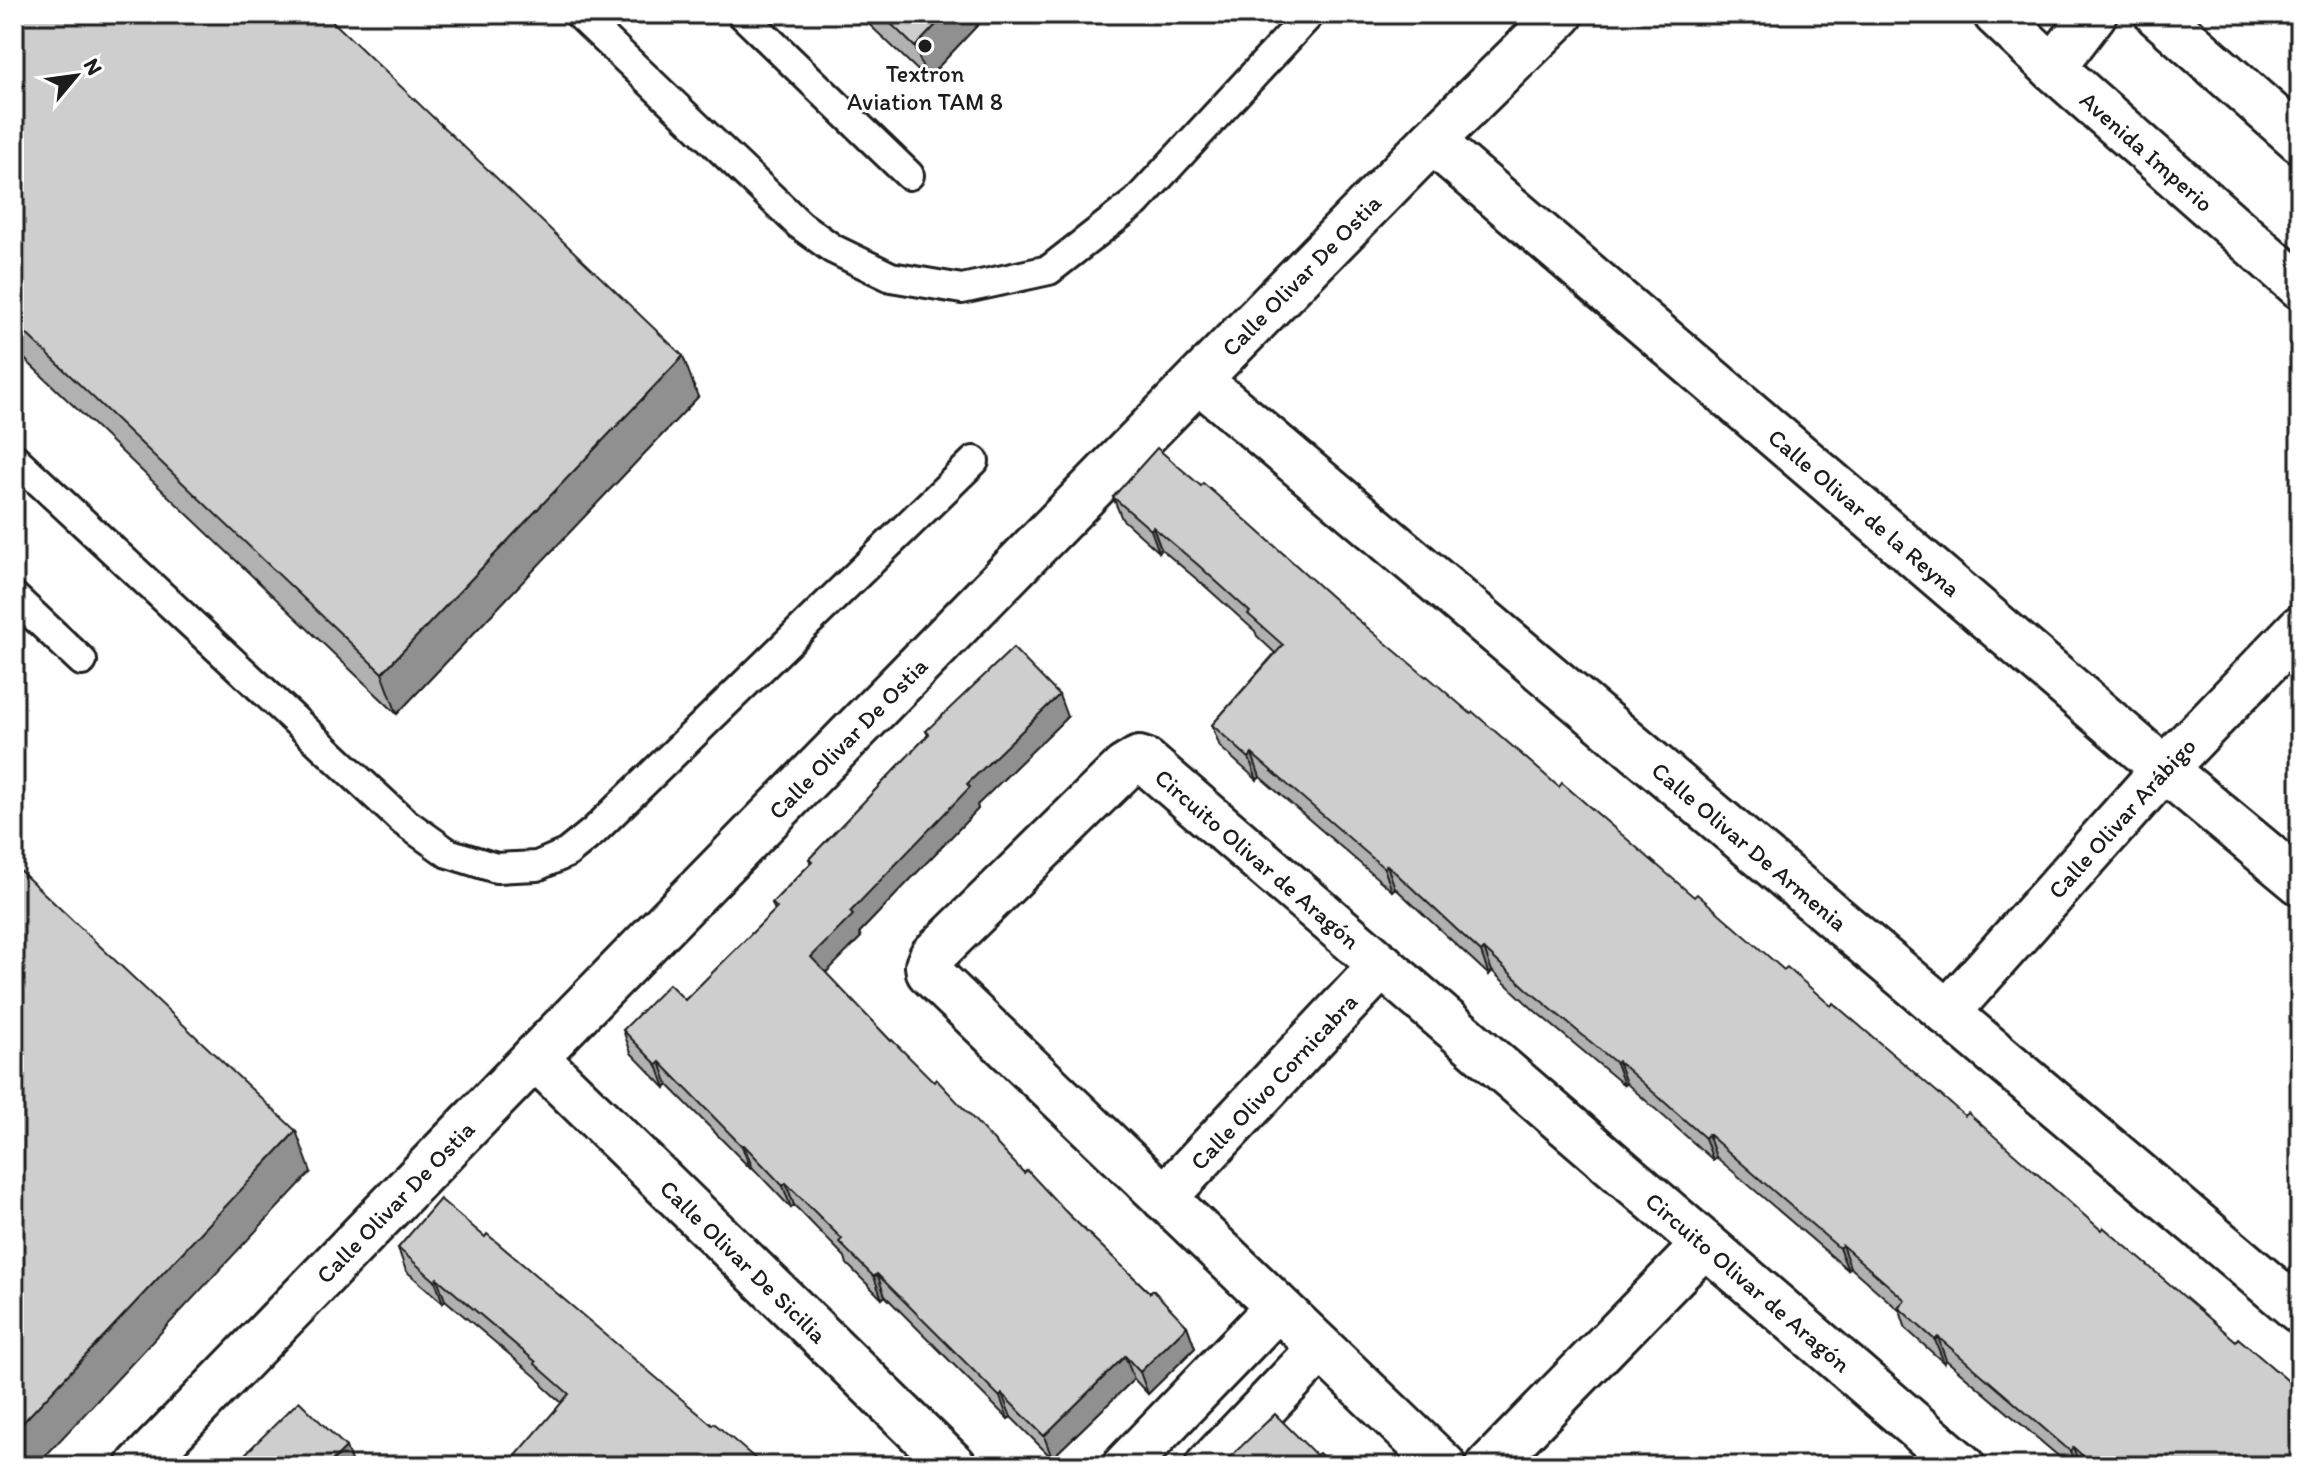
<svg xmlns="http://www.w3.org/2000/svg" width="2314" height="1480" font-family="Itim,sans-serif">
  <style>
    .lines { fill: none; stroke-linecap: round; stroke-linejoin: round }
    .service-casing { stroke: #1c1c1c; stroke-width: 34 }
    .minor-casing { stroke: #1c1c1c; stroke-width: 50 }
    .tertiary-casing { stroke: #1c1c1c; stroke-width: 50 }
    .service { stroke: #fff; stroke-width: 28 }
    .minor { stroke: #fff; stroke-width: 44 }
    .tertiary { stroke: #fff; stroke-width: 44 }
    .wall { fill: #b1b1b1; stroke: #1c1c1c; stroke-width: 2 }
    .shaded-wall { fill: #909090; stroke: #1c1c1c; stroke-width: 2 }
    .building { fill: #cecece; stroke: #1c1c1c; stroke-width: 2 }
    .poi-dot { fill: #1c1c1c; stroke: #fff; stroke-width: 3 }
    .labels { text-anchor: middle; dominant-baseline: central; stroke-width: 6; stroke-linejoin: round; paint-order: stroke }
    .poi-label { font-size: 24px; fill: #1c1c1c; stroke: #fff }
    .street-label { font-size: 24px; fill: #1c1c1c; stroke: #fff }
  </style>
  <rect width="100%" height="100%" fill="#fff"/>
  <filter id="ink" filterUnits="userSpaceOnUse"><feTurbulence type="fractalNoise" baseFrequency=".0125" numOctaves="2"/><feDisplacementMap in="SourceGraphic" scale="16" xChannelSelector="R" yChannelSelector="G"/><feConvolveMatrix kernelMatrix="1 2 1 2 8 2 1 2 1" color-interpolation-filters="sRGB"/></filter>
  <g filter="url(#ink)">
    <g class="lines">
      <!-- service casing -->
      <g class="service-casing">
        <path id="service" d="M579,14L800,225L833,249L891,277L962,289L1049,270L1136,202L1310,14
          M742,14L909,175
          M14,458L403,821L448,853L496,868L537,866L567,853L594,831L974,461
          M14,597L82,661"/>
      </g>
      <!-- minor casing -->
      <g class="minor-casing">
        <g id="minor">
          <path id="s1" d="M1432,141L2164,769L2300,882"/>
          <path id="s2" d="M1200,381L2300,1311"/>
          <path id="s3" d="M1947,1013L2164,769L2300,628"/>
          <path id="s4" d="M535,1057L954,1466"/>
          <path id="s5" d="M1164,1198L1382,965"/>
          <path d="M1125,1466L1277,1308"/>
          <path d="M1208,1466L1320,1349"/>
          <path id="s6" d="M1444,1466L929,972L928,966L932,956L1124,768L1139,759L1145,761L1962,1466"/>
          <path d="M1489,1466L1704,1245"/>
        </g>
      </g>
      <!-- tertiary casing -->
      <g class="tertiary-casing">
        <g id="tertiary">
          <path id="s7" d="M1996,14L2053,68L2300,286"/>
          <path d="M2157,14L2300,140"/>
          <path d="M2053,68L2094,14"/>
          <path id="s8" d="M139,1466L535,1057L1432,141L1561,14"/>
        </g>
      </g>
      <!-- service -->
      <use href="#service" class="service"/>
      <!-- minor -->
      <use href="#minor" class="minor"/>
      <!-- tertiary -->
      <use href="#tertiary" class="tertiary"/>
    </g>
    <!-- wall -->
    <path class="wall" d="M14,14L698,397L397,714L14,349Z
      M858,14H988L927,79Z
      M1201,486L1337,602L2300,1466H2070L1946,1360L1944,1363L1906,1329L1900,1311L1850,1267L1848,1270L1716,1157L1713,1160L1626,1083L1624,1085L1535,1011L1492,971L1489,975L1395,888L1392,891L1260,777L1257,780L1220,747L1212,725L1275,653L1257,636L1255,631L1206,587L1161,549L1159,552L1122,519L1113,497Z
      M1067,717L977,805L978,809L859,933L861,937L825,973L891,1041L1024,1173L1067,1213L1150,1293L1187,1326L1195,1348L1148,1394L1134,1379L1052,1458L1011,1417L1008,1419L885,1296L882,1299L847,1264L845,1257L794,1205L791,1208L752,1167L750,1168L668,1085L665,1088L631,1053L623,1030L685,1000L775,911L772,903L811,863L809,859L928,735L926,731Z
      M485,1237L712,1425L758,1461L769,1466L562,1403L543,1386L541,1381L445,1300L443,1303L406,1271L398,1248Z"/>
    <!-- shaded-wall -->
    <path class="shaded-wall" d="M946,14H988L927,79L915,47Z
      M683,356L698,397L397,714L382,673Z
      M1153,527L1161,549L1159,552L1151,530Z
      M1059,695L1067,717L977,805L978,809L859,933L861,937L819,980L811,957L850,912L967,784Z
      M1252,754L1260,777L1257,780L1249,758Z
      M1387,865L1395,888L1392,891L1384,868Z
      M1484,949L1492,971L1489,975L1481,952Z
      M1618,1061L1626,1083L1624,1085L1616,1063Z
      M660,1062L668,1085L665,1088L657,1065Z
      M296,1131L311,1172L36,1466H14V1432Z
      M1708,1134L1716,1157L1713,1160L1705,1138Z
      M744,1145L752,1167L750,1168L742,1146Z
      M786,1183L794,1205L791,1208L783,1186Z
      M1842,1245L1850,1267L1848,1270L1839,1248Z
      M877,1274L885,1296L882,1299L874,1277Z
      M437,1278L445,1300L443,1303L435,1281Z
      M1187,1326L1195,1348L1148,1394L1140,1372Z
      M1938,1337L1946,1360L1944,1363L1935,1340Z
      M1125,1356L1134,1379L1052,1458L1044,1436Z
      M1002,1394L1011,1417L1008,1419L1000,1397Z
      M346,1447L353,1466H327Z
      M2073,1447L2080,1466H2076L2070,1451Z"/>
    <!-- building -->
    <path class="building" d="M14,14H325L683,356L382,673L14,322Z
      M881,14H946L915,47Z
      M1157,448L1201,486L1203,483L1248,522L1337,602L1426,677L1427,676L1471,714L1473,712L1559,787L1562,783L1694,897L1697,894L1784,970L1787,967L1831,1006L1833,1003L1965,1116L1968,1113L2101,1230L2103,1227L2236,1341L2238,1338L2300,1391V1466H2094L2073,1447L2070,1451L1938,1337L1935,1340L1898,1307L1905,1300L1842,1245L1839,1248L1708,1134L1705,1138L1618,1061L1616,1063L1527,989L1484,949L1481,952L1387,865L1384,868L1252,754L1249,758L1212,725L1283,645L1248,614L1250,612L1197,564L1153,527L1151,530L1113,497Z
      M1013,648L1059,695L967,784L970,787L850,912L853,915L811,957L891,1041L892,1040L934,1082L936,1079L1024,1173L1027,1170L1067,1213L1150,1293L1153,1290L1187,1326L1140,1372L1125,1356L1044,1436L1002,1394L1000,1397L877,1274L874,1277L839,1242L842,1239L786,1183L783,1186L744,1145L742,1146L660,1062L657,1065L623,1030L669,984L685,1000L777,908L772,903L812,862L809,859L929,734L926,731Z
      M14,865L296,1131L14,1432Z
      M440,1199L485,1237L487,1234L712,1425L714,1423L758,1461L760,1459L769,1466H507L569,1394L535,1364L536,1362L437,1278L435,1281L398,1248Z
      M299,1401L346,1447L327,1466H233Z
      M1275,1414L1316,1455L1319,1453L1332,1466H1229L1232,1463L1228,1459Z"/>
  </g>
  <!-- markers -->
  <circle class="poi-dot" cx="925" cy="46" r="8"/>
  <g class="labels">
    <!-- poi labels -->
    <g class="poi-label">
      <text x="925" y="73">Textron<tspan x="925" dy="28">Aviation TAM 8</tspan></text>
    </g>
    <!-- street labels -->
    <g class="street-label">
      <text stroke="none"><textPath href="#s7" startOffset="204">Avenida Imperio</textPath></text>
      <text stroke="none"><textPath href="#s8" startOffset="1664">Calle Olivar De Ostia</textPath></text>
      <text stroke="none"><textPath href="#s1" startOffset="570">Calle Olivar de la Reyna</textPath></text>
      <text stroke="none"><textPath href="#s8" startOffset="1016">Calle Olivar De Ostia</textPath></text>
      <text stroke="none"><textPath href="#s3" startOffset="262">Calle Olivar Arábigo</textPath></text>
      <text stroke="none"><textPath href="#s2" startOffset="720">Calle Olivar De Armenia</textPath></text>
      <text stroke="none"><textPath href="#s6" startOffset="1172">Circuito Olivar de Aragón</textPath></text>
      <text stroke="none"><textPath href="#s5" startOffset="160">Calle Olivo Cornicabra</textPath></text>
      <text stroke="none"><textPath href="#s8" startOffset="368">Calle Olivar De Ostia</textPath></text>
      <text stroke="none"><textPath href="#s4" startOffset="292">Calle Olivar De Sicilia</textPath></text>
      <text stroke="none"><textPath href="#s6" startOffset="1820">Circuito Olivar de Aragón</textPath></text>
    </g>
  </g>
  <!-- margin -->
  <rect width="2314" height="1480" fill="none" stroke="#fff" stroke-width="48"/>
  <rect x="24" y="24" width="2266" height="1432" fill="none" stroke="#1c1c1c" stroke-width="3" filter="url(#ink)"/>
  <!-- north arrow -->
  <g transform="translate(76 76) rotate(61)" stroke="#ffffff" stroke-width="6" paint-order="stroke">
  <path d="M0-6L14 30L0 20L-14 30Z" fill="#1c1c1c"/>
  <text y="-12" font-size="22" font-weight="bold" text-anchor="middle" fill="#1c1c1c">N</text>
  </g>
</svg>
